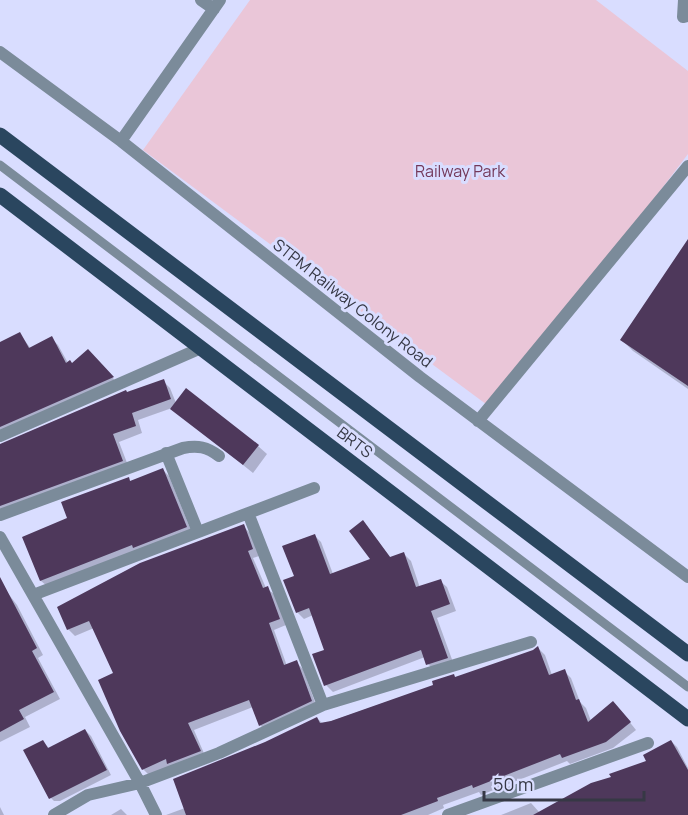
<svg xmlns="http://www.w3.org/2000/svg" width="688" height="815" font-family="Manrope,sans-serif">
  <style>
    .green { fill: #eac6d8 }
    .shadow { fill: #0003 }
    .building { fill: #4e385b }
    .lines { fill: none; stroke-linecap: round; stroke-linejoin: round }
    .service { stroke: #7b8b9a; stroke-width: 9 }
    .minor { stroke: #7b8b9a; stroke-width: 12 }
    .primary { stroke: #2a465f; stroke-width: 15 }
    .labels { text-anchor: middle; dominant-baseline: central; stroke-width: 6; stroke-linejoin: round; paint-order: stroke }
    .park-label { font-size: 16px; fill: #733859; stroke: #d9ddff }
    .street-label { font-size: 16px; fill: #363845; stroke: #d9ddff }
  </style>
  <rect width="100%" height="100%" fill="#d9ddff"/>
  <!-- green -->
  <path class="green" d="M250,0H596L688,71V154L494,410L143,150Z"/>
  <!-- shadow -->
  <path class="shadow" d="M688,242V389L633,351L622,340Z
    M20,334L31,349L51,338L58,345L68,363L72,365L95,358L119,385L0,441V344Z
    M163,381L170,388L176,403L258,446L267,454L253,473L172,408L138,420L142,433L119,442L129,468L0,517V445Z
    M163,470L169,476L192,533L47,586L41,581L24,538L69,519L128,478L131,482Z
    M363,522L391,558L404,554L411,561L420,588L440,581L447,587L456,611L437,618L454,665L435,671L428,664L425,657L333,692L326,685V651L313,615L304,619L297,612L296,577L314,535L321,542L333,574L373,559Z
    M243,526L250,533L259,556L253,558L266,588L274,594L286,625L274,630L287,666L296,662L303,669L317,708L266,731L260,725L253,707L194,730L206,758L150,776L143,769L115,674L94,628L75,636L68,629Z
    M0,583L17,605L43,655L38,658L60,699L25,717L30,727L0,742Z
    M538,648L545,655L552,675L564,671L571,678L580,702L586,708L591,721L620,710L636,730L613,748L570,764L567,761L481,795L479,792L443,805L444,808L428,815H166L185,808L266,744L317,718L323,724L534,651Z
    M85,730L91,736L111,775L60,801H54L48,795L43,742L50,749Z
    M671,741L677,747L688,768V815H501L531,803L540,813L648,761Z
    M0,807L4,815H0Z
    M121,809L127,815H111Z"/>
  <!-- building -->
  <path class="building" d="M688,239V386L620,340Z
    M20,332L29,348L52,336L66,363L70,360L72,363L88,349L114,377L0,427V342Z
    M164,379L171,399L132,413L136,426L113,434L123,461L0,506V444L126,390L127,392Z
    M186,388L259,445L243,465L170,409Z
    M163,468L187,527L133,548L132,545L40,581L22,537L67,518L61,502L129,477L130,481Z
    M363,520L390,557L404,552L416,587L441,579L450,604L431,611L448,658L426,665L421,650L324,686L312,654L324,650L309,608L296,613L283,580L294,576L282,546L315,534L330,574L370,559L349,531Z
    M244,524L253,549L248,551L263,588L268,586L280,619L269,623L284,665L297,660L312,701L259,726L249,700L188,723L201,751L167,764L166,759L142,770L120,731L98,680L113,673L89,621L67,630L57,607L140,563Z
    M0,577L37,648L32,651L54,692L19,710L24,719L0,732Z
    M538,646L549,675L565,669L576,700L579,699L588,722L613,701L631,722L606,742L562,758L560,754L473,788L472,785L437,798L438,801L401,815H186L173,779L265,742L317,717L320,723L331,721L433,685L432,681L454,674L455,677L533,650Z
    M85,729L107,770L49,799L23,750L43,740L48,748Z
    M671,740L688,770V815H533L591,783L611,777L609,774L646,761L643,755Z"/>
  <g class="lines">
    <!-- service -->
    <path class="service" d="M0,165L688,687"/>
    <!-- minor -->
    <path class="minor" d="M201,0L214,9
      M684,0L683,17L688,16
      M0,52L121,141L420,377L688,577
      M121,141L220,0
      M478,421L688,166
      M0,436L201,348
      M166,453L198,532
      M248,513L323,705
      M0,515L183,448C198,445 207,447 219,456
      M0,537L140,783L156,815
      M33,595L314,488
      M54,815L88,795L140,783L219,753L323,705L531,642
      M448,815L648,743"/>
    <!-- primary -->
    <path class="primary" d="M0,135L688,654
      M0,195L688,719"/>
  </g>
  <g class="labels">
    <!-- park labels -->
    <g class="park-label">
      <text x="460" y="171">Railway Park</text>
    </g>
    <!-- street labels -->
    <g class="street-label">
      <text transform="translate(353 303) rotate(38)">STPM Railway Colony Road</text>
      <text transform="translate(355 442) rotate(37)">BRTS</text>
    </g>
  </g>
  <!-- scale -->
  <path d="M484 791v9h160v-9" fill="none" stroke="#363845" stroke-width="3"/>
  <text x="493" y="791" font-size="18" fill="#363845" stroke="#d9ddff" stroke-width="4.5" paint-order="stroke">50 m</text>
</svg>
